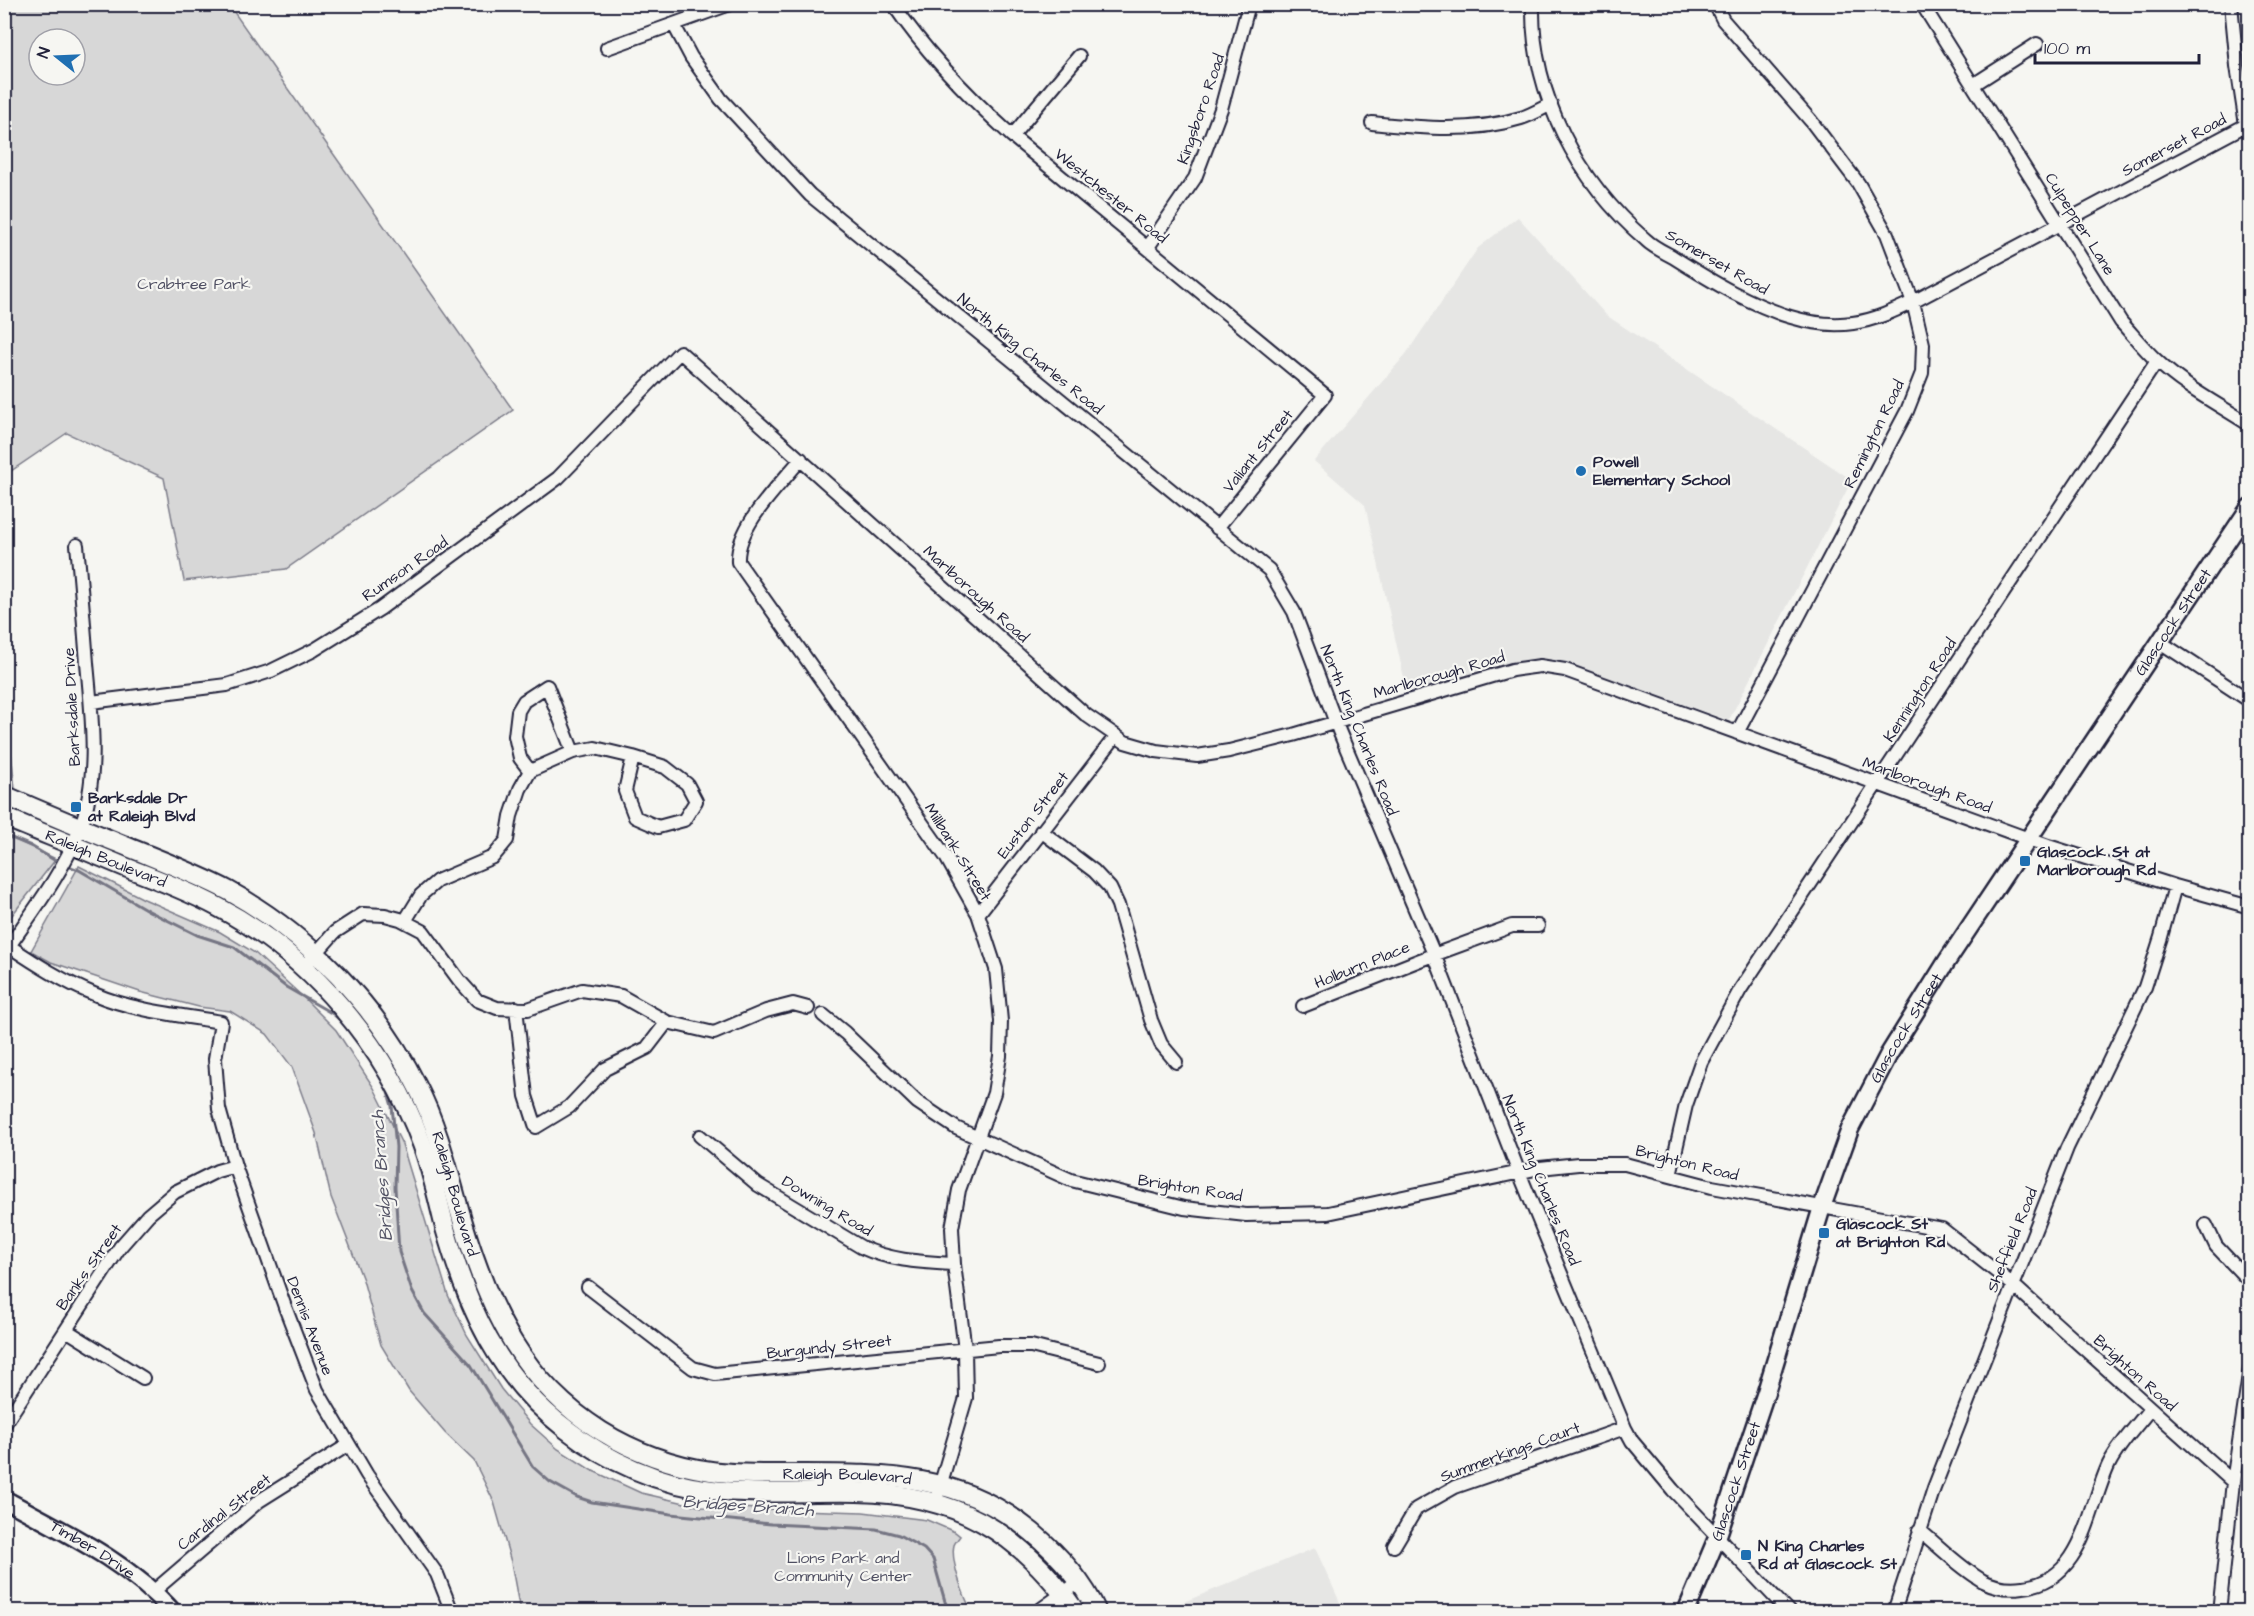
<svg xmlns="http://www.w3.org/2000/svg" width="2254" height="1616" font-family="'Architects Daughter',sans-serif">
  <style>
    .built { fill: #e6e6e4 }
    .green { fill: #d7d7d7; stroke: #7c7c89; stroke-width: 1.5; fill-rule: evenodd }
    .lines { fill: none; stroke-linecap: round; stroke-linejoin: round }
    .stream { stroke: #757583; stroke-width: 3 }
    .street-casing { stroke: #22223b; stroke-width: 16 }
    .secondary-casing { stroke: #22223b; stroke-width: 21 }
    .primary-casing { stroke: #22223b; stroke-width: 22 }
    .street { stroke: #f6f6f2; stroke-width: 12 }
    .secondary { stroke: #f6f6f2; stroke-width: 16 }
    .primary { stroke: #f6f6f2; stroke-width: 18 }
    .poi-dot { fill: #1f6fb2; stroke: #f6f6f2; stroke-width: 2 }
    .labels { text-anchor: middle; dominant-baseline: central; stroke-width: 4.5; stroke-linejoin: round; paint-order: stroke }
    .street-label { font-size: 16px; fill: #22223b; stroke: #f6f6f2 }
    .park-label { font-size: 16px; fill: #4f4f62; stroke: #f6f6f2 }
    .poi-label { font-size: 16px; font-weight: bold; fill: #22223b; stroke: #f6f6f2; text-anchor: start }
    .water-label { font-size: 18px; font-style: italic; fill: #535365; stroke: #f6f6f2 }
  </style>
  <rect width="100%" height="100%" fill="#f6f6f2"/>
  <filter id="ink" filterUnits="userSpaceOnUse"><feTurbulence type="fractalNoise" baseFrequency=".0167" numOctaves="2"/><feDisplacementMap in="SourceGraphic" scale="12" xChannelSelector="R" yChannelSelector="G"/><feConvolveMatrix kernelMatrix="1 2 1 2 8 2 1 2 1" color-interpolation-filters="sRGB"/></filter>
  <g filter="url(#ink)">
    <!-- built -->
    <path class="built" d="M1518,217L1606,315L1852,480L1729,720L1551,661L1536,660L1407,691L1365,505L1314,461L1406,354L1478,248Z
      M1315,1548L1344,1611H1162Z"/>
    <!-- green -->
    <path class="green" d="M5,4L229,5L513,410L286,569L184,581L164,478L67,433L5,475ZM39,39H75V75H39Z
      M4,708L7,714L15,789L5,784Z
      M5,835L56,859L5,924Z
      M79,866L144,899L220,932L255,953L303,997L336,1030L374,1088L402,1144L448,1295L467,1335L501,1389L530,1424L558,1449L591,1470L641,1493L702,1507L863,1512L927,1520L955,1532L960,1536C958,1539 955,1542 954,1545C950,1560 964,1598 972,1611H520L511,1562L494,1502L474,1461L445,1433L409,1391L381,1345L363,1280L331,1197L316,1133L292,1067L267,1034L230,1011L199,1007L140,992L51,962L31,951Z"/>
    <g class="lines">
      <!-- stream -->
      <path class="stream" d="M4,835L31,846L59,863
        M65,865L79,870L149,911L197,935L234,947L286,987L333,1014L344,1024
        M387,1089L392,1106L396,1147L395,1187L399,1252L412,1291L424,1313L471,1365L533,1467L550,1482L577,1497L592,1502L671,1514L771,1524L876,1529L899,1535L924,1549L933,1559L948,1612"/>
      <!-- street casing -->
      <g class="street-casing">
        <path id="street" d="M893,4C926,53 969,97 1012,136L1325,395L1217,528
          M1533,4C1531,94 1578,182 1646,240C1653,247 1664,252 1673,257C1692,269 1711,281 1732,292C1769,311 1810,329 1853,323C1875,320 1894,311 1913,302L2246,125
          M1715,4L1723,20L1811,121L1858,183L1887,234L1913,302L1923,344L1922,373L1907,411L1737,733
          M1922,4L2121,322C2133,335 2144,349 2157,361C2184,387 2218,404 2250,425
          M2231,4L2237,66L2246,125L2250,135
          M674,25L691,57L721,99L810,195L1269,570L1294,612L1339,731L1434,954L1516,1165L1625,1428L1632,1441L1673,1490L1789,1612
          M607,48L730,4
          M1973,85L2037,44
          M1372,123C1421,128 1473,133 1521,118C1531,115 1541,109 1551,104
          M1012,136L1079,56
          M1148,247L1195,178L1221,109L1249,4
          M801,459C779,486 736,526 738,562L946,857L978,914L996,969L1001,1021L1000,1056L994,1093L959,1190L952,1228L954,1264L965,1350L966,1398L938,1493
          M2160,642L2250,701
          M91,702L227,685L271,671L314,650L380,609L558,478L680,352L1086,715L1125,742L1156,751L1197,756L1229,751L1293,735L1512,670L1540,666L1565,670L2048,846L2175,886L2250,907
          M530,771L520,758L515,736L518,711L524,701L547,686L573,752
          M1041,831L1094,871L1110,888L1118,905L1151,1020L1161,1044L1176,1062
          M978,914L1115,737
          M405,921L421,895L437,881L493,857L507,840L511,816L520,789L530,771L573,752L595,748L633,757L665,767L687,784L696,801L684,820L658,827L635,817L625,791L633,757
          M9,946C36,964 64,982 94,994C134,1011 179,1015 221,1022L215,1059L219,1109L235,1166L285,1307L317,1390L367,1475L437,1574L452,1612
          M5,952C32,912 61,876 79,831C100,778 92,719 87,663C84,624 81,584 77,545
          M303,968L335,932L363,914L385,915L400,919L423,931L459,980L477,1000L497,1008L528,1009L582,990L621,996L667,1022L714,1033L766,1011L793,1004L808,1008
          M1303,1006L1420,960L1512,926H1538
          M516,1008L526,1096L536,1127L569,1107L605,1069L647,1048L667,1022
          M823,1015L845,1033L917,1102L956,1128L1071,1180L1184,1208L1246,1215L1328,1213L1540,1168L1578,1164H1625L1712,1187L1942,1229L2012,1284L2233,1482
          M700,1136L758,1185L861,1247C891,1261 921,1262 954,1264
          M1670,1175L1686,1105L1701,1062L1740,990L2157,361
          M2206,1225L2216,1246L2250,1282
          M588,1287L693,1368L715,1374L999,1346H1031L1099,1363
          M66,1330L143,1378
          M4,1425L120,1247L148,1215L175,1192L217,1171L235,1166
          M1919,1530C1940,1547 1960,1568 1983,1581C1995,1587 2010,1589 2023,1587C2084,1581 2088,1508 2109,1464C2119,1444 2136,1427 2150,1409
          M1394,1546L1416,1509L1455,1487L1625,1428
          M154,1591L259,1501L348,1445
          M1037,1612L1079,1582
          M1894,1612L1934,1488L2067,1148L2145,987L2161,937L2175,886
          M2219,1612L2233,1482L2250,1369"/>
      </g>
      <!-- secondary casing -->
      <g class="secondary-casing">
        <g id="secondary">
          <path id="s1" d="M4,1499C64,1532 127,1561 173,1612"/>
          <path id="s2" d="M1686,1612L1717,1538L1766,1392L1822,1207L1850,1129L1889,1054L1947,961L2250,507"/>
        </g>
      </g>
      <!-- primary casing -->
      <g class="primary-casing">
        <g id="primary">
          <path id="s3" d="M4,795C45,813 86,830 128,847C162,861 197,874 229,891C307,934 378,1007 417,1086C440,1131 450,1179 464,1226C490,1311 523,1382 601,1431C633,1451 673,1466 711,1471C738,1475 766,1474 793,1474C881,1474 959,1472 1032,1532C1057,1553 1083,1581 1097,1612"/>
          <path id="s4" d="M4,817C45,834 85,850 125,867C157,879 188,891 218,907C311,956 386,1046 422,1144C432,1171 438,1200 445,1228C468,1309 498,1377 566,1429C607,1461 660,1485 712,1490C760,1495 808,1491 857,1492C955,1494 1020,1531 1076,1612"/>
        </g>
      </g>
      <!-- street -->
      <use href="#street" class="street"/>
      <!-- secondary -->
      <use href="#secondary" class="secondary"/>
      <!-- primary -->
      <use href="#primary" class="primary"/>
    </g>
  </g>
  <!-- markers -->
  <g class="poi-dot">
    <circle cx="1581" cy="471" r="6"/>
    <rect x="70" y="801" width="12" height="12" rx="3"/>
    <rect x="2019" y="855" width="12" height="12" rx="3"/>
    <rect x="1818" y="1227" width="12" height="12" rx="3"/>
    <rect x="1740" y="1549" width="12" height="12" rx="3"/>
  </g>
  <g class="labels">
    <!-- street labels -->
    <g class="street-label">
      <text transform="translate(1201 109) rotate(-71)">Kingsboro Road</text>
      <text transform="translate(2174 145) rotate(-28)">Somerset Road</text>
      <text transform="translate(1111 196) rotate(39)">Westchester Road</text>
      <text transform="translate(2080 224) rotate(58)">Culpepper Lane</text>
      <text transform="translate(1717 262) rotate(30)">Somerset Road</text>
      <text transform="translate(1030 354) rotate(39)">North King Charles Road</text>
      <text transform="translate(1874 434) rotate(-64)">Remington Road</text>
      <text transform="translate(1258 451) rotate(-51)">Valiant Street</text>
      <text transform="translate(405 569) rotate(-35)">Rumson Road</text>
      <text transform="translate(976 594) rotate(42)">Marlborough Road</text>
      <text stroke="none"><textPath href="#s2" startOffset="1112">Glascock Street</textPath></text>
      <text transform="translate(1439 675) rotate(-16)">Marlborough Road</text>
      <text transform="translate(1920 690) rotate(-57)">Kennington Road</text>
      <text transform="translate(72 707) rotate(-93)">Barksdale Drive</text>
      <text transform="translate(1359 730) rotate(68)">North King Charles Road</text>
      <text transform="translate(1927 785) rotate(20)">Marlborough Road</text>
      <text transform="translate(1033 815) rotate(-52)">Euston Street</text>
      <text transform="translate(958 852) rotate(58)">Millbank Street</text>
      <text stroke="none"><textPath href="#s4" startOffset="110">Raleigh Boulevard</textPath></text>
      <text transform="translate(1362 965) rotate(-22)">Holburn Place</text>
      <text stroke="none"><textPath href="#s2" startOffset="626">Glascock Street</textPath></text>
      <text transform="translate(1687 1163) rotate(14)">Brighton Road</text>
      <text transform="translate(1541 1180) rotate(68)">North King Charles Road</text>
      <text transform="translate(1190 1188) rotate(9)">Brighton Road</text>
      <text stroke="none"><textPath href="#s3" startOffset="634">Raleigh Boulevard</textPath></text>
      <text transform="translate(827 1206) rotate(31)">Downing Road</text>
      <text transform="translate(2012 1240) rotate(-68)">Sheffield Road</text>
      <text transform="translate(89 1267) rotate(-55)">Banks Street</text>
      <text transform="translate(310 1326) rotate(69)">Dennis Avenue</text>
      <text transform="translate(829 1347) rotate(-6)">Burgundy Street</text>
      <text transform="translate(2135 1373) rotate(42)">Brighton Road</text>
      <text transform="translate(1510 1452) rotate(-20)">Summerkings Court</text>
      <text stroke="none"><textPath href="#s3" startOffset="1174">Raleigh Boulevard</textPath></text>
      <text stroke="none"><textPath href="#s2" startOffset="140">Glascock Street</textPath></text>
      <text transform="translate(224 1512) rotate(-38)">Cardinal Street</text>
      <text stroke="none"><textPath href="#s1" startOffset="102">Timber Drive</textPath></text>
    </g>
    <!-- park labels -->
    <g class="park-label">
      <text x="194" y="284">Crabtree Park</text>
      <text x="843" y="1558">Lions Park and<tspan x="843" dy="18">Community Center</tspan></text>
    </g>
    <!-- poi labels -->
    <g class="poi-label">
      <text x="1593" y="462">Powell<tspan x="1593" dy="18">Elementary School</tspan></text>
      <text x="88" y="798">Barksdale Dr<tspan x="88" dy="18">at Raleigh Blvd</tspan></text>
      <text x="2037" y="852">Glascock St at<tspan x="2037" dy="18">Marlborough Rd</tspan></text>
      <text x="1836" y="1224">Glascock St<tspan x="1836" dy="18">at Brighton Rd</tspan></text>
      <text x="1758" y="1546">N King Charles<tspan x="1758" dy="18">Rd at Glascock St</tspan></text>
    </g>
    <!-- water labels -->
    <g class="water-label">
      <text transform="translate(382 1176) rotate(-94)">Bridges Branch</text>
      <text transform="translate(748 1506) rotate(4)">Bridges Branch</text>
    </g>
  </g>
  <!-- margin -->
  <rect width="2254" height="1616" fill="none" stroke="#f6f6f2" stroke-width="24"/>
  <rect x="12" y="12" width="2230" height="1592" fill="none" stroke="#22223b" stroke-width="2" filter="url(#ink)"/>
  <!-- north arrow -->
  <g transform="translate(57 57) rotate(288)"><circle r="28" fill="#f6f6f2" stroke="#a1a1a9" stroke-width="1.5"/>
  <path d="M0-4.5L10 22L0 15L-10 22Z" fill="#1f6fb2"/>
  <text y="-9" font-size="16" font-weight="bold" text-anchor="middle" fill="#22223b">N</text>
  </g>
  <!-- scale -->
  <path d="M2035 54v9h164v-9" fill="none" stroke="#22223b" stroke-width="3"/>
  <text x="2044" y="54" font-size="18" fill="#22223b" stroke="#f6f6f2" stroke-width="4.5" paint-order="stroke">100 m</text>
</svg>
